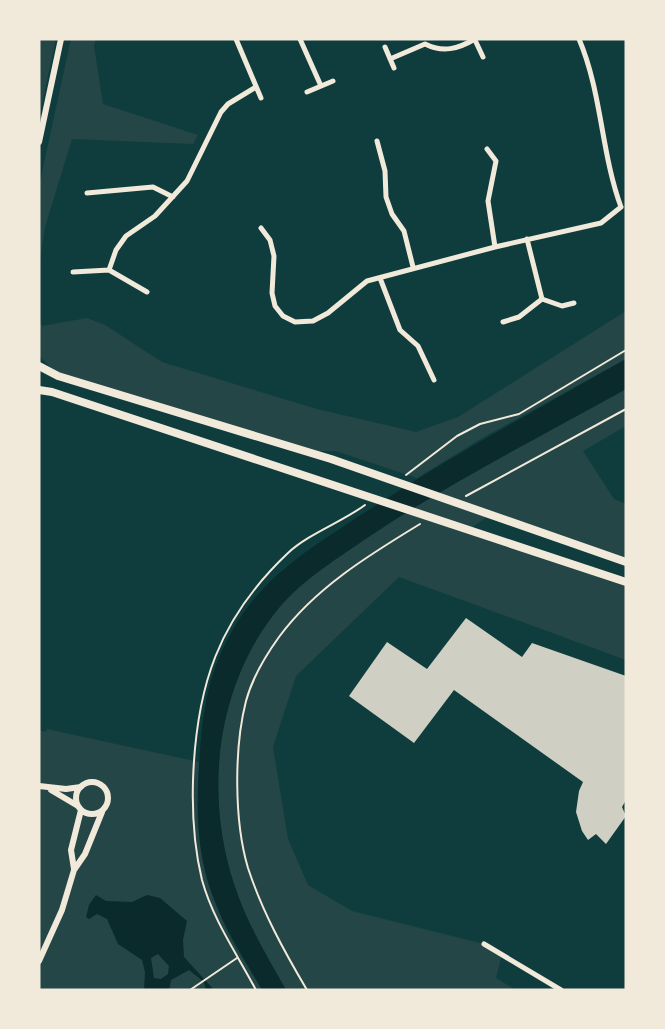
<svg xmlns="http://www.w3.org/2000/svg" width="665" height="1029" font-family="'IBM Plex Sans',sans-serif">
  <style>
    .green { fill: #244646 }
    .water { fill: #0a2a2b; fill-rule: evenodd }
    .building { fill: #cfcfc3 }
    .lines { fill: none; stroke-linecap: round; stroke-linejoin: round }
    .path { stroke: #f1e9da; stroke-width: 2 }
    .minor { stroke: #f1e9da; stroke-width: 5 }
    .tertiary { stroke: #f1e9da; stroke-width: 6 }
    .primary { stroke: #f1e9da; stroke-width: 8 }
  </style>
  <rect width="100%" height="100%" fill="#0f3d3e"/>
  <!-- green -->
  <path class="green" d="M39,39H56L39,118Z
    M71,39H96L94,46L103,104L198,135L193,144L72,139L45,227L39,267V186Z
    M626,311V359L484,437L417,478L336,451H304L58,376L39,355V317L42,326L87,318L105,325L162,362L317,409L416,432L458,417Z
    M626,389V426L583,451L614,499L626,504V562L491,514L470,529L626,582V660L399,577L296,676L273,747L288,839L308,885L352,911L484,944L502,954L496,978L516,990H286C267,956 246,922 234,884C204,793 216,685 278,609C303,579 338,558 370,536C452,481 540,437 626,389Z
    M47,729L199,762C196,825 202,881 231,938C240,956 252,972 262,990H39V730L46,732Z"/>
  <!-- water -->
  <path class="water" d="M626,359V389C540,437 452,481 370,536C338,558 303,579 278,609C216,685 204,793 234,884C246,922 267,956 286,990H262C244,958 224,928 212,894C197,853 196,810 199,768C202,713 207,670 238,621C269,572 317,544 364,513C449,457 538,409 626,359Z
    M96,895L106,901L132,902L147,895L160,898L187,921L183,940L184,957L214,990H206L204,982L189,970L171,980L169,990H144L145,972L142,960L118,944L107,919L97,914L89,919L86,917L89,905ZM158,954L169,966L168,974L161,979L154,978L151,958Z"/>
  <!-- building -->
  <path class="building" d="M466,618L522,657L532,643L626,676V800L622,807L626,816L606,844L596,834L588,840L582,831L576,812L579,791L583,782L454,690L414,743L349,696L387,642L427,669Z"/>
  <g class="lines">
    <!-- path -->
    <path class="path" d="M406,475L457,436L480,424L519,414L626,350
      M466,496L626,409
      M190,990L237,958
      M256,990C237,954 213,920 202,880C194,847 192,814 193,781C196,687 218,619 288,553C308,534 342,522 365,505
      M307,990C284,951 262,911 248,868C234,821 234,748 246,701C252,679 266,655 279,637C315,588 369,555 420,524"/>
    <!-- minor -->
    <path class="minor" d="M236,39L261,98
      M300,39L321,86
      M579,39C602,93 601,153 621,207
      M475,40L483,57
      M385,47L394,68
      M390,59L425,44C443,53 458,49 475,39
      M307,92L333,81
      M377,141L385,171L386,197L392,214L404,231L413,267
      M487,149L496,161L488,201L495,247
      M87,193L153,187L173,197
      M261,228L270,240L274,256L272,293L275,306L283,316L295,322L313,321L328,313L367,281L495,247L601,223L621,207
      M527,239L542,299
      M109,270L116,250L126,236L155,216L187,181L221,112L228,104L256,87
      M73,272L109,270L147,292
      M380,278L400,330L418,346L434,380
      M503,322L519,317L542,299L562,306L574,303
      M484,944L561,990"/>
    <!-- tertiary -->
    <path class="tertiary" d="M39,142L61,39
      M76 798a16 16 0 1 1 32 0a16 16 0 1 1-32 0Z
      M39,786L66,789L81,787
      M51,790L78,806
      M74,869L71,850L81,810
      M39,961L62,910L74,870L85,854L102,812"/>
    <!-- primary -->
    <path class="primary" d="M39,366L58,376L331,459L626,562
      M39,390L52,392L626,582"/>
  </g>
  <!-- border -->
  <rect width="665" height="1029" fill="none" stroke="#f1e9da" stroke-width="81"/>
</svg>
